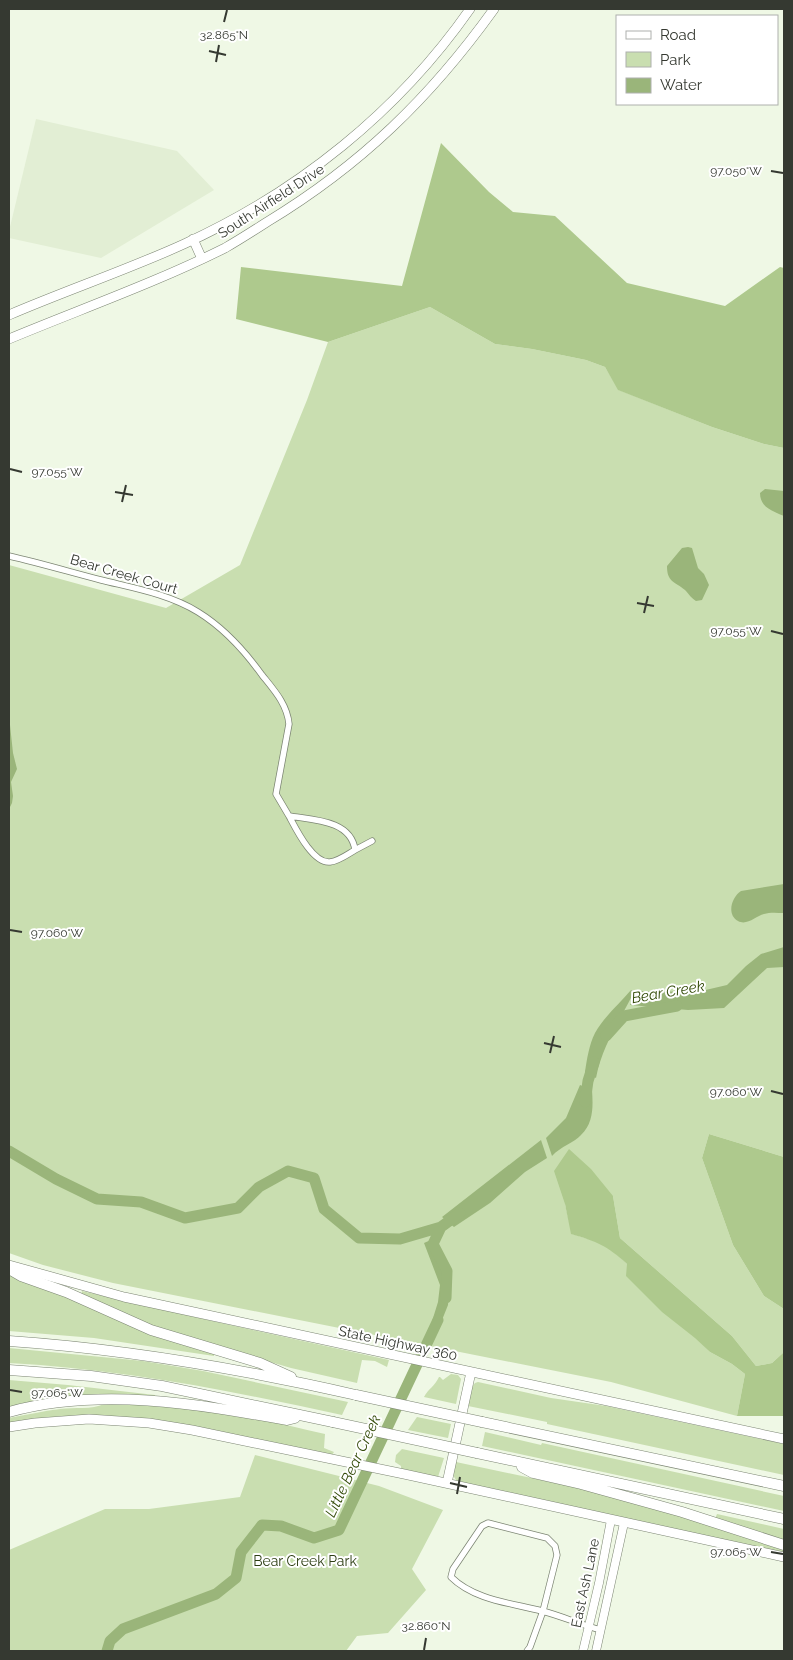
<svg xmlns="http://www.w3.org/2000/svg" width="793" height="1660" font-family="Raleway,sans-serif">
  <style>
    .built { fill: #e2eed4 }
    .green { fill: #c9deb0 }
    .forest { fill: #aec98d }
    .water { fill: #9ab57a }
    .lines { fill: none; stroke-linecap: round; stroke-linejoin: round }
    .river { stroke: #9ab57a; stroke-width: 11 }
    .minor-casing { stroke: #7c8573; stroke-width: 7 }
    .tertiary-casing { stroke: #7c8573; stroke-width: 9 }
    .secondary-casing { stroke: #7c8573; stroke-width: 10 }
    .motorway-casing { stroke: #7c8573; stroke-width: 11 }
    .minor { stroke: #fff; stroke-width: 5.5 }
    .tertiary { stroke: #fff; stroke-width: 8 }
    .secondary { stroke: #fff; stroke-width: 9 }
    .motorway { stroke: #fff; stroke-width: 10 }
    .motorway-bridge-casing { stroke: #7c8573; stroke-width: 11; stroke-linecap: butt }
    .motorway-bridge { stroke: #fff; stroke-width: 10 }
    .ticks { fill: none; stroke: #353931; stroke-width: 2 }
    .labels { text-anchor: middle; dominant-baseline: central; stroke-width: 4; stroke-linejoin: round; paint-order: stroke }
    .street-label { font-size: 14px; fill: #353931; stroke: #fff }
    .park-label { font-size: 14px; fill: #2d3e13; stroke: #fff }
    .water-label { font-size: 15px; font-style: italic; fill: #334b08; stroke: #fff }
    .ticks-label { font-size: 12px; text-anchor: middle; fill: #353931; stroke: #fff; stroke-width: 4; stroke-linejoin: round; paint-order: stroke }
  </style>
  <rect width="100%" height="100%" fill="#eff8e5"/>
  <!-- built -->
  <path class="built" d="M36,119L177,151L214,190L101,258L9,238V231Z"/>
  <!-- green -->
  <path class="green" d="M430,307L495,344L532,349L586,360L605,367L619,390L712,427L764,444L784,448V1157L709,1134L702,1158L733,1245L764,1296L784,1309V1352L772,1363L756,1366L732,1336L620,1238L613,1196L565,1204L572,1234L601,1243L611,1249L627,1264L710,1352L732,1364L745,1374L737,1416L611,1382L113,1283L43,1265L9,1253V565L166,608L240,565L307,400L328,342Z
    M9,1275L214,1353V1356L94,1338L9,1331Z
    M82,1291L221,1323L389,1360L387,1367L375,1361L362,1360L357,1383L291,1368L166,1332L81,1295Z
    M9,1348L143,1361L203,1371L348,1402L342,1415C232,1391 122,1369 9,1363Z
    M451,1374L458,1375L461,1379L456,1404L424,1397C428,1389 435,1386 439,1377H440L443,1380Z
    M9,1380L68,1385L155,1395V1398L9,1409Z
    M478,1382L551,1398L606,1406L784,1444V1475L547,1424V1422L468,1406L472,1387L475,1383Z
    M104,1404C137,1404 171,1405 204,1409C245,1415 285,1425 325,1434L324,1448L334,1452L332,1455L97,1415C67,1416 38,1416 9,1424V1418C26,1415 43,1411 60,1409C74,1407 92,1410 104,1404Z
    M417,1417L451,1424L448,1438L408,1430Z
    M485,1432L541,1445L542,1443L784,1496V1511L482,1446Z
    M402,1449L444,1458L438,1477L435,1478L401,1470V1466L395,1462L396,1455Z
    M255,1455L379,1486L443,1510L412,1569L426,1590L388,1633L357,1636L346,1651H9V1550L105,1509H149L240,1497Z
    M456,1462L583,1489L672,1514L784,1549V1554L457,1482L453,1475Z
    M717,1514L784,1529V1542L715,1519Z"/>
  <!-- forest -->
  <path class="forest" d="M441,143L489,192L513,212L555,216L627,283L725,306L780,267L784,268V448L764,444L712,427L618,390L605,367L586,360L532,349L495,344L430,307L328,342L236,319L241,267L402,286Z
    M709,1134L784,1157V1309L764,1296L733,1245L702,1158Z
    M569,1149L591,1169L613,1196L620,1238L732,1336L756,1366L772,1363L784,1352V1416H737L745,1374L732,1364L710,1352L695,1338L662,1312L626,1276L627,1264C606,1245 598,1242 571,1234L565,1204L554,1171Z"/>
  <!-- water -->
  <path class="water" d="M765,489L784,491V516C772,511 760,507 760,493Z
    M688,547L692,548L698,568L704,574L709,585L702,600L696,601C691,598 689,594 685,590C674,581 667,582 667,566L682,548Z
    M10,725L13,753L17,769L11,782L13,796L12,803L9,809V726Z
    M784,884V913C778,913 770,912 764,914C756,916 747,926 738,921C726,914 732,897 741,891Z
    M784,947V967L767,968L724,1008L688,1010L630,1005L637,991L697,992L727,985L746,966L761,954Z
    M631,990H635C621,1019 602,1045 596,1078L585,1072C587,1059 589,1045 595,1033C604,1017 619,1004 631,990Z
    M580,1085L592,1090C593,1105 594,1123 581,1135C574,1143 561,1146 552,1156L546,1138L566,1118Z
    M541,1140L547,1158L525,1172L490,1203L454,1227L442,1217Z
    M433,1239L449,1288L448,1305L436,1335L429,1331L438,1302L440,1285L424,1243Z"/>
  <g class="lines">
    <!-- river -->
    <path class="river" d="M606,1036L624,1016L677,1006
      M585,1102L588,1081L594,1062
      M9,1151L56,1179L97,1199L141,1202L185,1218L238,1208L259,1187L288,1171L314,1178L324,1209L359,1238L400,1239L441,1227L460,1213
      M441,1227L433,1244L447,1271L446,1298
      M107,1651L110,1641L123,1629L216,1594L236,1578L241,1552L262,1525L281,1526L314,1538L339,1530L438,1320"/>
    <!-- minor casing -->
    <g class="minor-casing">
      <path id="minor" d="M9,556C40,563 70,572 101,580C133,588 169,594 198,612C224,628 244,650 262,675C274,690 287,704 289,724L276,794L289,816
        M289,816C313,820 351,820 355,850C348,854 339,861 330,862C313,864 296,829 289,816Z
        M355,850L372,841
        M527,1651L530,1647L543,1611L557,1555L555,1546L547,1538L488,1523L482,1526L453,1569L451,1577C474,1600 511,1603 542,1611C562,1616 581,1625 601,1630"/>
    </g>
    <!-- tertiary casing -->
    <g class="tertiary-casing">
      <path id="tertiary" d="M583,1651L599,1583L611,1520
        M596,1651L624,1523"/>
    </g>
    <!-- secondary casing -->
    <g class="secondary-casing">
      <path id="secondary" d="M193,239L202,259
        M9,315C67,290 127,270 184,244C298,192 398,112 470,9
        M9,339C81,309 155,283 225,248C239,240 253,231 267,222C361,165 430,98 494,9
        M9,1265L124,1297L784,1439
        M9,1427L35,1423L89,1419L149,1423L192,1430L404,1474L784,1557
        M447,1483L471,1372"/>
    </g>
    <!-- motorway casing -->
    <g class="motorway-casing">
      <path id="motorway" d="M9,1269L21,1276L66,1292L151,1330L260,1363L291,1377
        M9,1341C126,1349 242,1369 356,1395
        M9,1370L91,1376L162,1386L333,1422
        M9,1412C100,1387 196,1404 287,1420L295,1418
        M482,1422L784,1486
        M477,1453L784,1519
        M522,1467L533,1473L581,1484L682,1512L784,1545"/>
    </g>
    <!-- minor -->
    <use href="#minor" class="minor"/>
    <!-- tertiary -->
    <use href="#tertiary" class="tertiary"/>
    <!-- secondary -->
    <use href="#secondary" class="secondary"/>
    <!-- motorway -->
    <use href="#motorway" class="motorway"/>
    <!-- motorway-bridge casing -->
    <g class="motorway-bridge-casing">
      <path id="motorway-bridge" d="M356,1395L482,1422
        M333,1422L477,1453"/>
    </g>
    <!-- motorway-bridge -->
    <use href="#motorway-bridge" class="motorway-bridge"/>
  </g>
  <!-- ticks -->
  <path class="ticks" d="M224,22L227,10M209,51L226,55M216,62L219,45M771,171L783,173M10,469L22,472M115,492L133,495M122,502L126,485M637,603L654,606M644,613L648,596M771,631L783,634M10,930L22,932M544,1043L561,1047M550,1053L554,1036M771,1091L783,1094M10,1390L22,1392M450,1483L467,1487M457,1494L460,1477M771,1552L783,1554M424,1650L426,1638"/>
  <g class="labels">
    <!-- street labels -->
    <g class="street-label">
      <text transform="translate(271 201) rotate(-33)">South Airfield Drive</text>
      <text transform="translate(124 574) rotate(16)">Bear Creek Court</text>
      <text transform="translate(398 1343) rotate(12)">State Highway 360</text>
      <text transform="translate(585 1583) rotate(-78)">East Ash Lane</text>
    </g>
    <!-- park labels -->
    <g class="park-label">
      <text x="305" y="1561">Bear Creek Park</text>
    </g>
    <!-- water labels -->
    <g class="water-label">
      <text transform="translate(668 992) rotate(-10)">Bear Creek</text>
      <text transform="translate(353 1466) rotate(-65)">Little Bear Creek</text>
    </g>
  </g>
  <g class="ticks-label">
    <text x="224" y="39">32.865°N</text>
    <text x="736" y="175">97.050°W</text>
    <text x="57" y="476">97.055°W</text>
    <text x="736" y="635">97.055°W</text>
    <text x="57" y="937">97.060°W</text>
    <text x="736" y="1096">97.060°W</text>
    <text x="57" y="1397">97.065°W</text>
    <text x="736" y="1556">97.065°W</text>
    <text x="426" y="1630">32.860°N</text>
  </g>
  <!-- border -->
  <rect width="793" height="1660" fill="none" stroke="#353931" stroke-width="20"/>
  <!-- legend -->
  <rect x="616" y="15" width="162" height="90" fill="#ffffff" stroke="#aeb0ad"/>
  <rect x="626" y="31" width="25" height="8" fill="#ffffff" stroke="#aeb0ad"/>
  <text x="660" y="40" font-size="15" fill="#353931">Road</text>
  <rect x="626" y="52" width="25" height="15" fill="#c9deb0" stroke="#aeb0ad"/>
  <text x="660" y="65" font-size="15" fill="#353931">Park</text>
  <rect x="626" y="78" width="25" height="15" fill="#9ab57a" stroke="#aeb0ad"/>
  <text x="660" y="90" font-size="15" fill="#353931">Water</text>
</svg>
